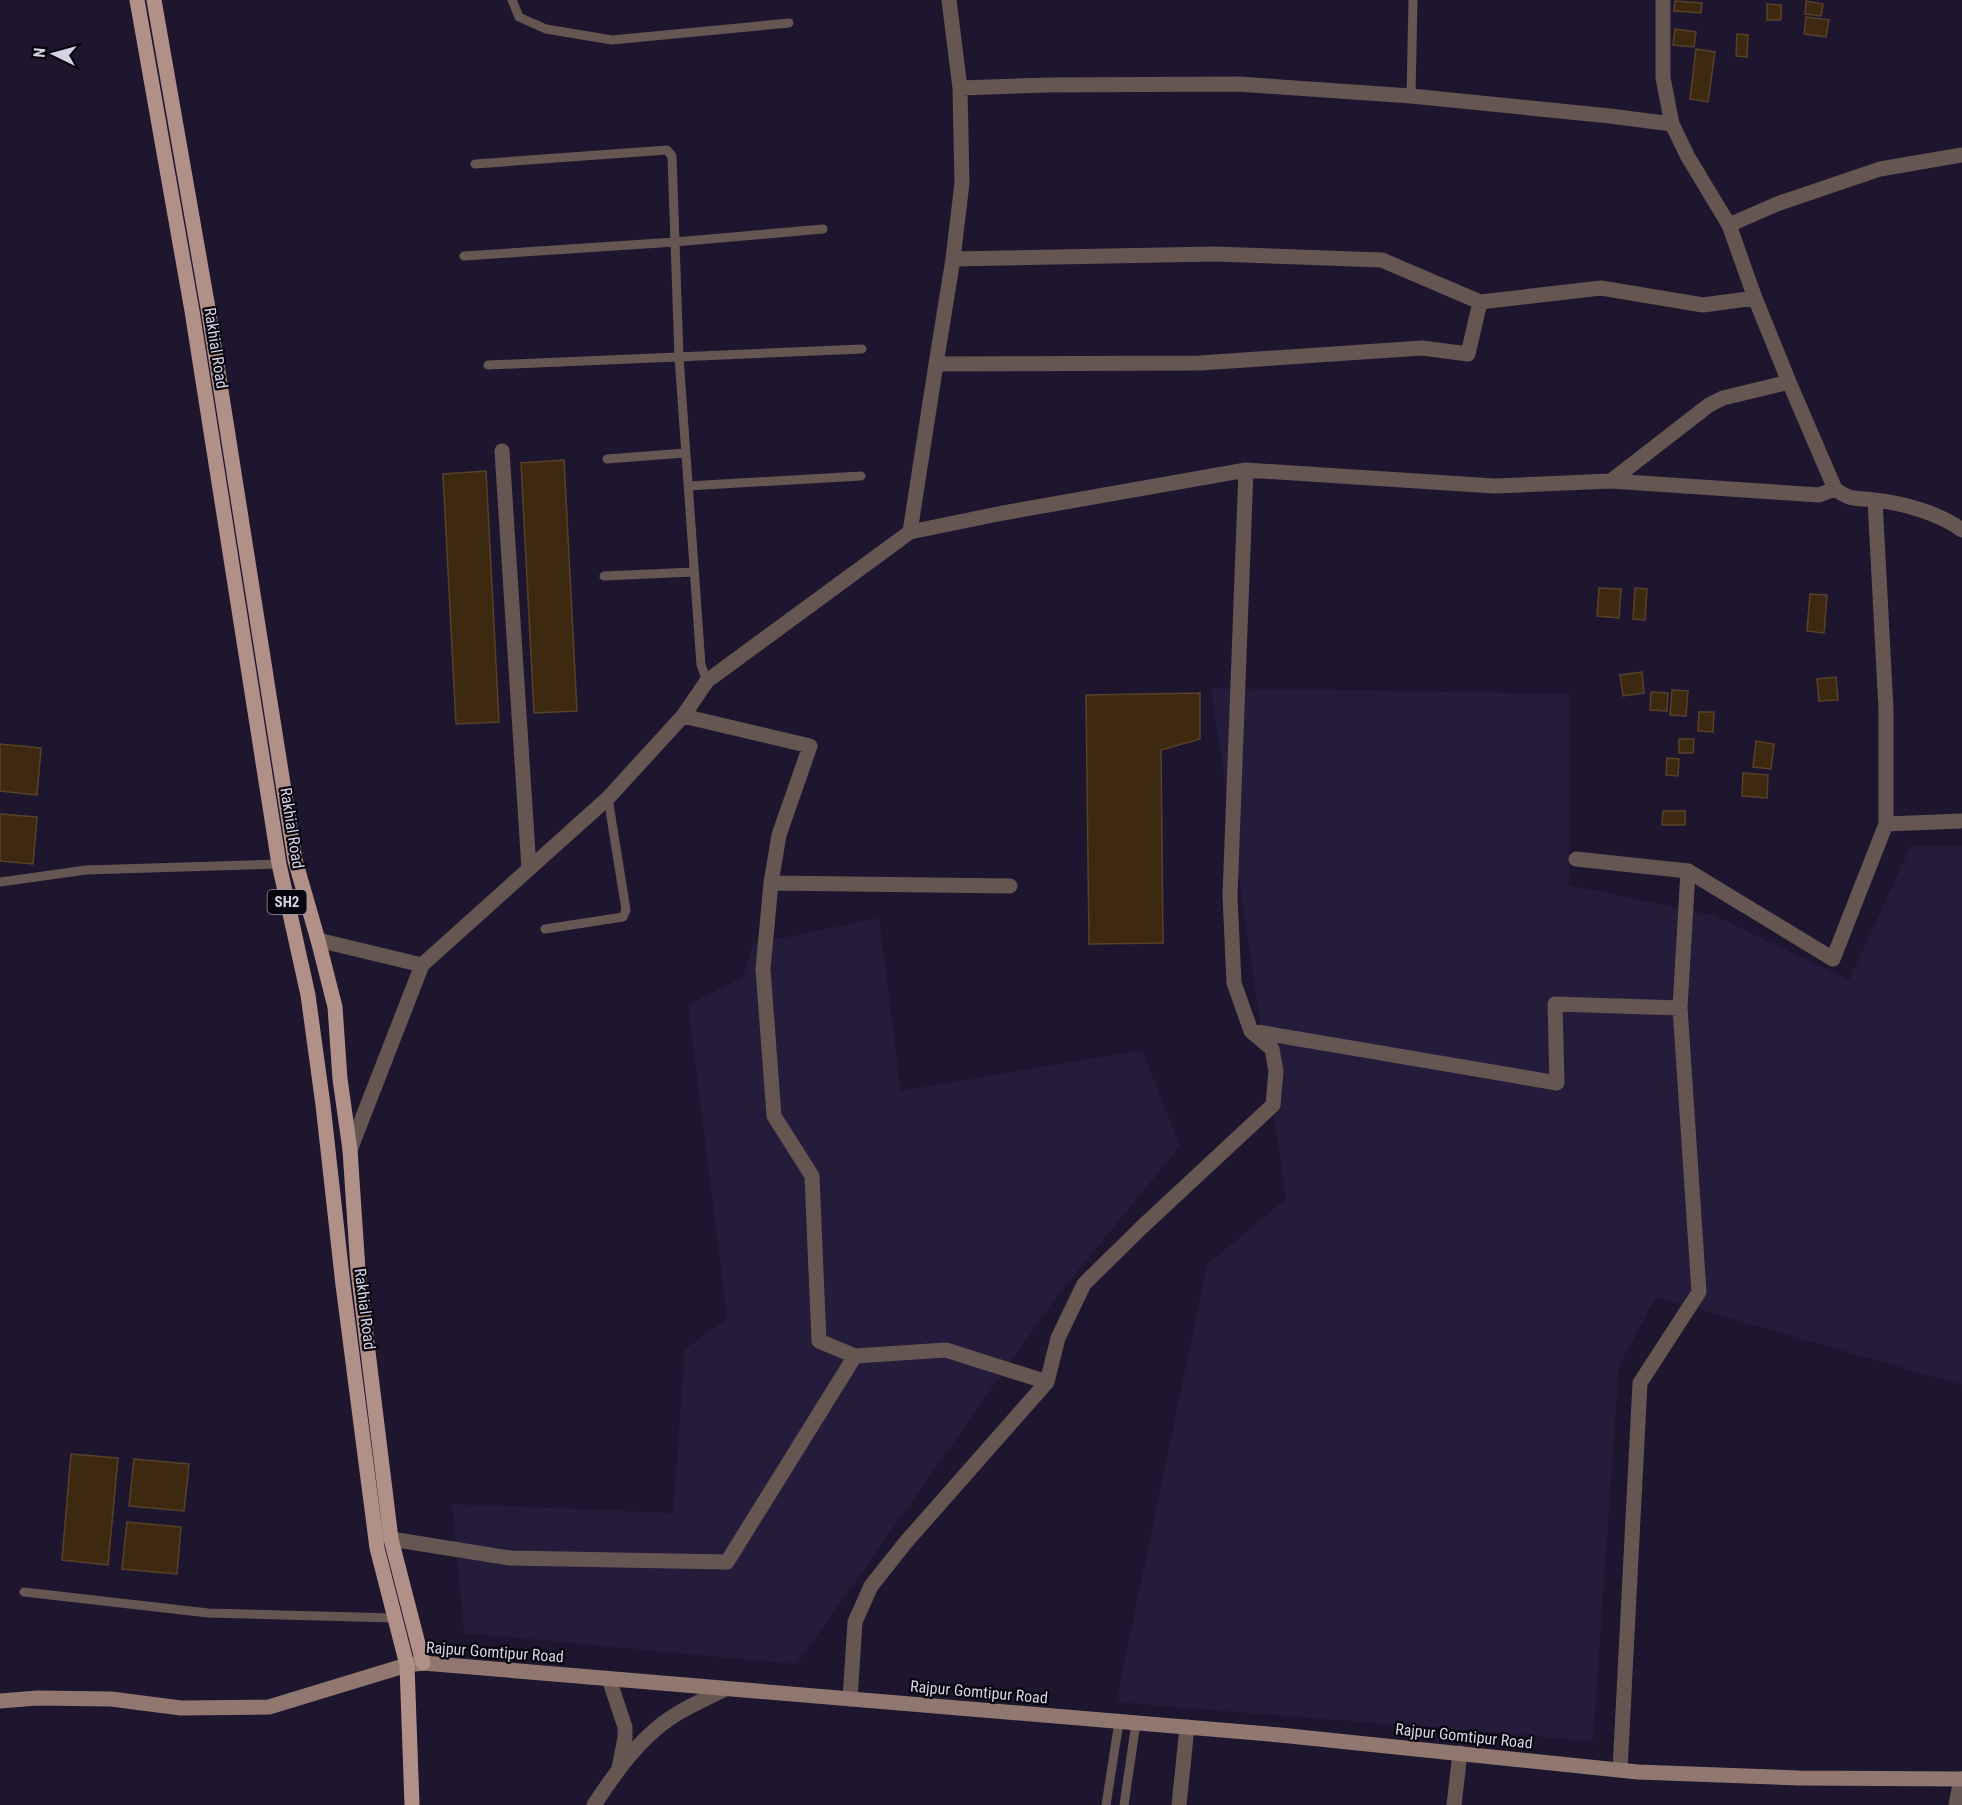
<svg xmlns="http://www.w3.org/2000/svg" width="1962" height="1805" font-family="'Roboto Condensed',sans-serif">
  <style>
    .built { fill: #251b3b }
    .building { fill: #3d2910; stroke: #584129; stroke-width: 1.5 }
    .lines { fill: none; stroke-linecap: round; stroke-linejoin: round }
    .service { stroke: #655651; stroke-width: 9 }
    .minor { stroke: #655651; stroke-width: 15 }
    .secondary { stroke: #90776f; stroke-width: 15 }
    .primary { stroke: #b19187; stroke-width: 15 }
    .labels { text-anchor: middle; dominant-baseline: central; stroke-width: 4.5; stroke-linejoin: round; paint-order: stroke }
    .shield { fill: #07050e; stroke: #9995a4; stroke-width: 1.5 }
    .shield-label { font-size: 15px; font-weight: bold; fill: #d7d3e5 }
    .street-label { font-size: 16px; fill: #d7d3e5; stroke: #07050e }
  </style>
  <rect width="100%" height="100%" fill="#1e162f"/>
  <!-- built -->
  <path class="built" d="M1211,688L1570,694L1569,885L1715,916L1849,980L1911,846H1962V1385L1656,1297L1619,1366L1593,1741L1116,1702L1207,1264L1286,1199Z
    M879,918L901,1091L1142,1050L1180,1146L1055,1299L797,1664L464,1633L452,1504L673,1513L685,1349L727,1319L688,1005L743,977L753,944Z"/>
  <!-- building -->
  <path class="building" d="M1675,1L1702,3L1701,13L1674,11Z
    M1806,1L1823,4L1821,16L1805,14Z
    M1767,4L1781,5V20H1767Z
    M1806,17L1829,20L1826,37L1804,34Z
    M1675,29L1696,32L1694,47L1673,45Z
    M1737,34L1748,35L1747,57L1736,56Z
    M1696,49L1715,52L1708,102L1690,99Z
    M564,460L577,711L534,713L521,463Z
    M486,471L499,722L456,724L443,474Z
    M1599,588L1621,589L1619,618L1597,616Z
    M1635,588L1647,589L1645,620L1633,619Z
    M1810,594L1827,595L1824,633L1807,631Z
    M1642,672L1644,693L1623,696L1620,675Z
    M1836,677L1838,700L1819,701L1817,679Z
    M1672,690L1688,691L1686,716L1670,715Z
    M1651,692L1668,693L1667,711L1650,710Z
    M1200,693V739L1161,750L1163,943L1089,944L1086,695Z
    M1699,712H1714L1713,732L1698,731Z
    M1679,739H1694L1693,753H1679Z
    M1756,741L1774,744L1771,769L1753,767Z
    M0,744L41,748L37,795L0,791Z
    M1667,758L1679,759L1678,776L1666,775Z
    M1743,773L1768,775L1767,798L1742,796Z
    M1663,811H1685V825H1662Z
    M0,814L37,817L33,864L0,861Z
    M71,1454L118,1458L108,1565L62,1560Z
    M134,1459L189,1464L184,1511L129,1506Z
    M127,1522L181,1527L177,1574L122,1569Z"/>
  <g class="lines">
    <!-- service -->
    <path class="service" d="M512,0L519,17L546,29L612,40L789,23
      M1411,96L1413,0
      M475,164L667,150L672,156L679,357L701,665L707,681
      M464,256L675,242L823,229
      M488,365L862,349
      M607,459L685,453
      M688,486L861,476
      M604,576L694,572
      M0,882L86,870L279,864
      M545,929L623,917L626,910L608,798
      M24,1592L208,1613L394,1618
      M1106,1805L1119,1722
      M1124,1805L1136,1723"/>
    <!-- minor -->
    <path class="minor" d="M949,0L960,88L1048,85L1238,84L1411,96L1610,116L1672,124
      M1663,0V78L1672,124L1688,157L1729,225L1755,298L1789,382L1835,489C1853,502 1855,497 1874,500C1903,503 1939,513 1962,530
      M960,88L962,183L953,259L1215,254L1382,260L1480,302
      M1729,225L1777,204L1880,169L1962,155
      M936,364L953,259
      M502,451L529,869
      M1611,481L1709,405L1723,398L1789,382
      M1875,500L1886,709V824
      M910,532L936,364L1200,363L1422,348L1468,354L1480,302L1601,288L1703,305L1755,298
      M683,716L810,746L779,835L771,883L763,969L774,1116L812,1176L819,1341L855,1356
      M1576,859L1688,871L1833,959L1886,824L1962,821
      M771,883L1010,886
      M318,940L422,965
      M1252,1031L1557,1083L1555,1004L1680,1008L1688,871
      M350,1150L422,965L608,798L683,716L707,681L910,532L1003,513L1246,470L1494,486L1611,481L1819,495L1835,489
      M391,1539L510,1558L727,1562L855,1356L946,1350L1047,1382
      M609,1679L625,1727V1738L619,1768
      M850,1699L855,1622L871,1586L906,1542L1047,1382L1058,1338L1084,1284L1142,1227L1273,1105L1276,1071L1272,1049L1251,1031L1234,983L1230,896L1246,470
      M1620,1770L1640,1383L1699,1292L1680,1008
      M594,1805C612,1778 631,1750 656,1729C676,1711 702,1701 725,1689
      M1179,1805L1187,1727
      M1454,1805L1460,1753
      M1956,1805L1961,1779"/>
    <!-- secondary -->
    <path class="secondary" d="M0,1701L37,1698L111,1699L181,1708L269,1707L407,1665L423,1663L1280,1735L1638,1772L1799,1778L1962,1779"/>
    <!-- primary -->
    <path class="primary" d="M137,0L192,311L279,864L308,995L323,1105L343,1285L377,1548L407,1665L412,1805
      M154,0L208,308L295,860L318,940L335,1007L340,1079L350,1150L358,1270L391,1539L423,1663"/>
  </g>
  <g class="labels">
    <!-- shield labels -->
    <rect class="shield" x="267.5" y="890" width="39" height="24" rx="4.5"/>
    <g class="shield-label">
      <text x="287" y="902">SH2</text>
    </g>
    <!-- street labels -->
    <g class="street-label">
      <text transform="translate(216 348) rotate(81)">Rakhial Road</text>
      <text transform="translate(292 828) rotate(81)">Rakhial Road</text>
      <text transform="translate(365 1309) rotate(83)">Rakhial Road</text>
      <text transform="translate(495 1652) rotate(4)">Rajpur Gomtipur Road</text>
      <text transform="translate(979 1692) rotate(5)">Rajpur Gomtipur Road</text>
      <text transform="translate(1464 1736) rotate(6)">Rajpur Gomtipur Road</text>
    </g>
  </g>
  <!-- north arrow -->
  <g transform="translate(54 54) rotate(275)" stroke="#07050e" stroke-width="4.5" paint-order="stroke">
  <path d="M0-4.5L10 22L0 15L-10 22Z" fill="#d7d3e5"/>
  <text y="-9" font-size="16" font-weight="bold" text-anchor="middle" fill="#d7d3e5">N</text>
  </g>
</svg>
